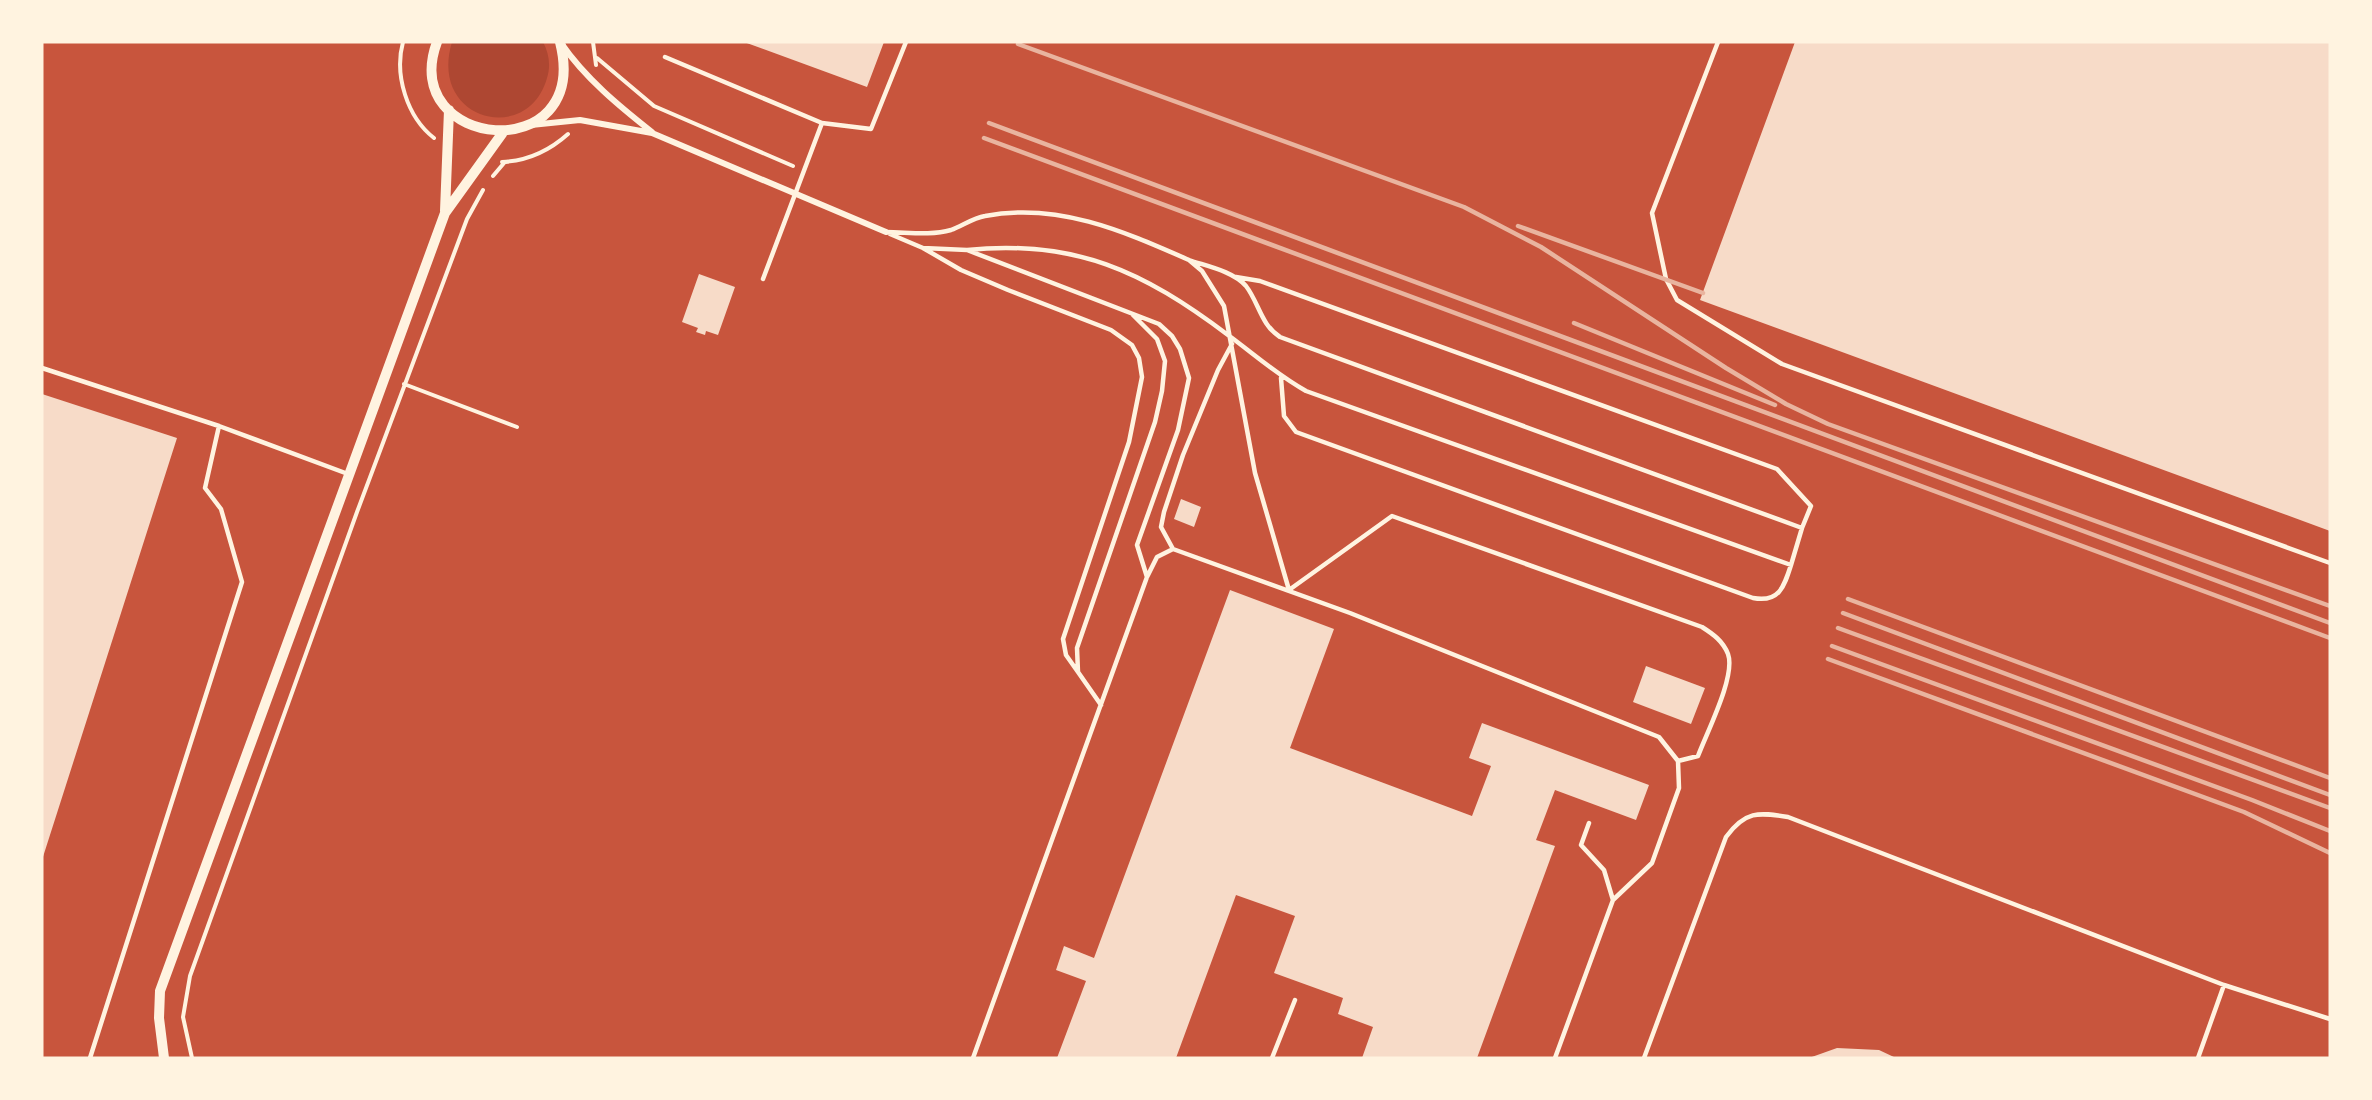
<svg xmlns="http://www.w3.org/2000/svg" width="2372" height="1100" font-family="'Exo 2',sans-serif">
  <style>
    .green { fill: #ae4732 }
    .building { fill: #f7dbc8 }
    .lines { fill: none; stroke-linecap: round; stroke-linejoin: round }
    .path { stroke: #fff3e0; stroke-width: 4 }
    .service { stroke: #fff3e0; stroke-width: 4.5 }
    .minor { stroke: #fff3e0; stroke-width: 6 }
    .tertiary { stroke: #fff3e0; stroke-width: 10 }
    .rail { stroke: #e9b49f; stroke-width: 4.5 }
  </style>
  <rect width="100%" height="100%" fill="#c8553d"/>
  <!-- green -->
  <path class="green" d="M452,42H543C549,53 551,66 547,78C528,146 428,121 452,42Z"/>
  <!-- building -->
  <path class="building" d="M744,42H884L867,87Z
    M1795,42H2330V531L1700,300Z
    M699,274L735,287L718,335L706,331L705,335L696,332L698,328L682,322Z
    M42,394L177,438L42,860Z
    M1181,499L1201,507L1194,527L1174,519Z
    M1230,590L1334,629L1290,748L1472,816L1491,766L1469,758L1482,723L1649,785L1636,820L1555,790L1536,840L1555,846L1477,1058H1362L1373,1027L1338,1014L1343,998L1274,973L1295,916L1236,895L1176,1058H1057L1086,981L1056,970L1064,946L1094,958Z
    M1646,666L1705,688L1691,724L1633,702Z
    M1837,1048L1879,1050L1896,1058H1809Z"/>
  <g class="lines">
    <!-- path -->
    <path class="path" d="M403,42C394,75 407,117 434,138
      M593,42L596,65
      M597,58L654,106L793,166
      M502,162C527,161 549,151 568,134
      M493,176L504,163
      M404,384L517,427
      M192,1058L183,1017L190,976L357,512L467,219L483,190"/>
    <!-- service -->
    <path class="service" d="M1718,42L1652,213L1666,279L1677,300L1782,364L2330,563
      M665,57L822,123
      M886,232C907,232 930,236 951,230C962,226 973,218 985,216C1058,202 1123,231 1189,260L1202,271L1224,306L1255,473L1289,590L1392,516L1702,627C1713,634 1723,641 1728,654C1736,676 1707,732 1698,756L1678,761
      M890,234L923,248L967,250L1159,324L1172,336L1180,349L1189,378L1178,430L1137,545L1147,577
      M923,248L961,270L1008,290L1111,330L1132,345L1139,358L1142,377L1129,442L1063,639L1066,655L1078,672
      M967,250C1075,239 1143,271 1228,335C1254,354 1277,375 1306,391L1791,565L1802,528L1280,337C1261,325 1259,303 1246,286C1233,271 1206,266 1189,260
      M1236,277L1260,281L1777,469L1811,506L1802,528
      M763,279L822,123L871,129L906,42
      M42,368L219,426
      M1281,378L1284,416L1296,432L1753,598C1779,603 1784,587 1791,565
      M1173,549L1161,527L1164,512L1183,455L1218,370L1232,344
      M1101,705L1078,672L1077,648L1155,422L1162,391L1165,361L1157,339L1133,315
      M1589,823L1581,845L1604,870L1613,900
      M90,1058L242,582L221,509L205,488L219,426L348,474
      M973,1058L1147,577L1157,557L1173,549L1350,613L1659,737L1678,761L1679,788L1652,863L1613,900L1555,1058
      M1272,1058L1295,1000
      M1644,1058L1726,837C1745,811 1758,812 1788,817L2224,985
      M2198,1058L2224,985L2330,1019"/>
    <!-- minor -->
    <path class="minor" d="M561,43C585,78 619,106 652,132
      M531,125L580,120L652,133L886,232"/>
    <!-- tertiary -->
    <path class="tertiary" d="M437,42C397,150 592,169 560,42
      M445,211L449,110
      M164,1058L159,1018L160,991L445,213L504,131"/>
    <!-- rail -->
    <path class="rail" d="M1018,44L1464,207L1541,247L1726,368L1786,404L1828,424L2330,606
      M989,123L2330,623
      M984,138L2330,638
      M1518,226L1703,293
      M1574,323L1775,405
      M1848,599L2330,778
      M1843,613L2330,795
      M1838,628L2330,808
      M1832,646L2252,800L2330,831
      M1828,659L2244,812L2330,853"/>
  </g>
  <!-- border -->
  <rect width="2372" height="1100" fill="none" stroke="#fff3e0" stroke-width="87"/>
</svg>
